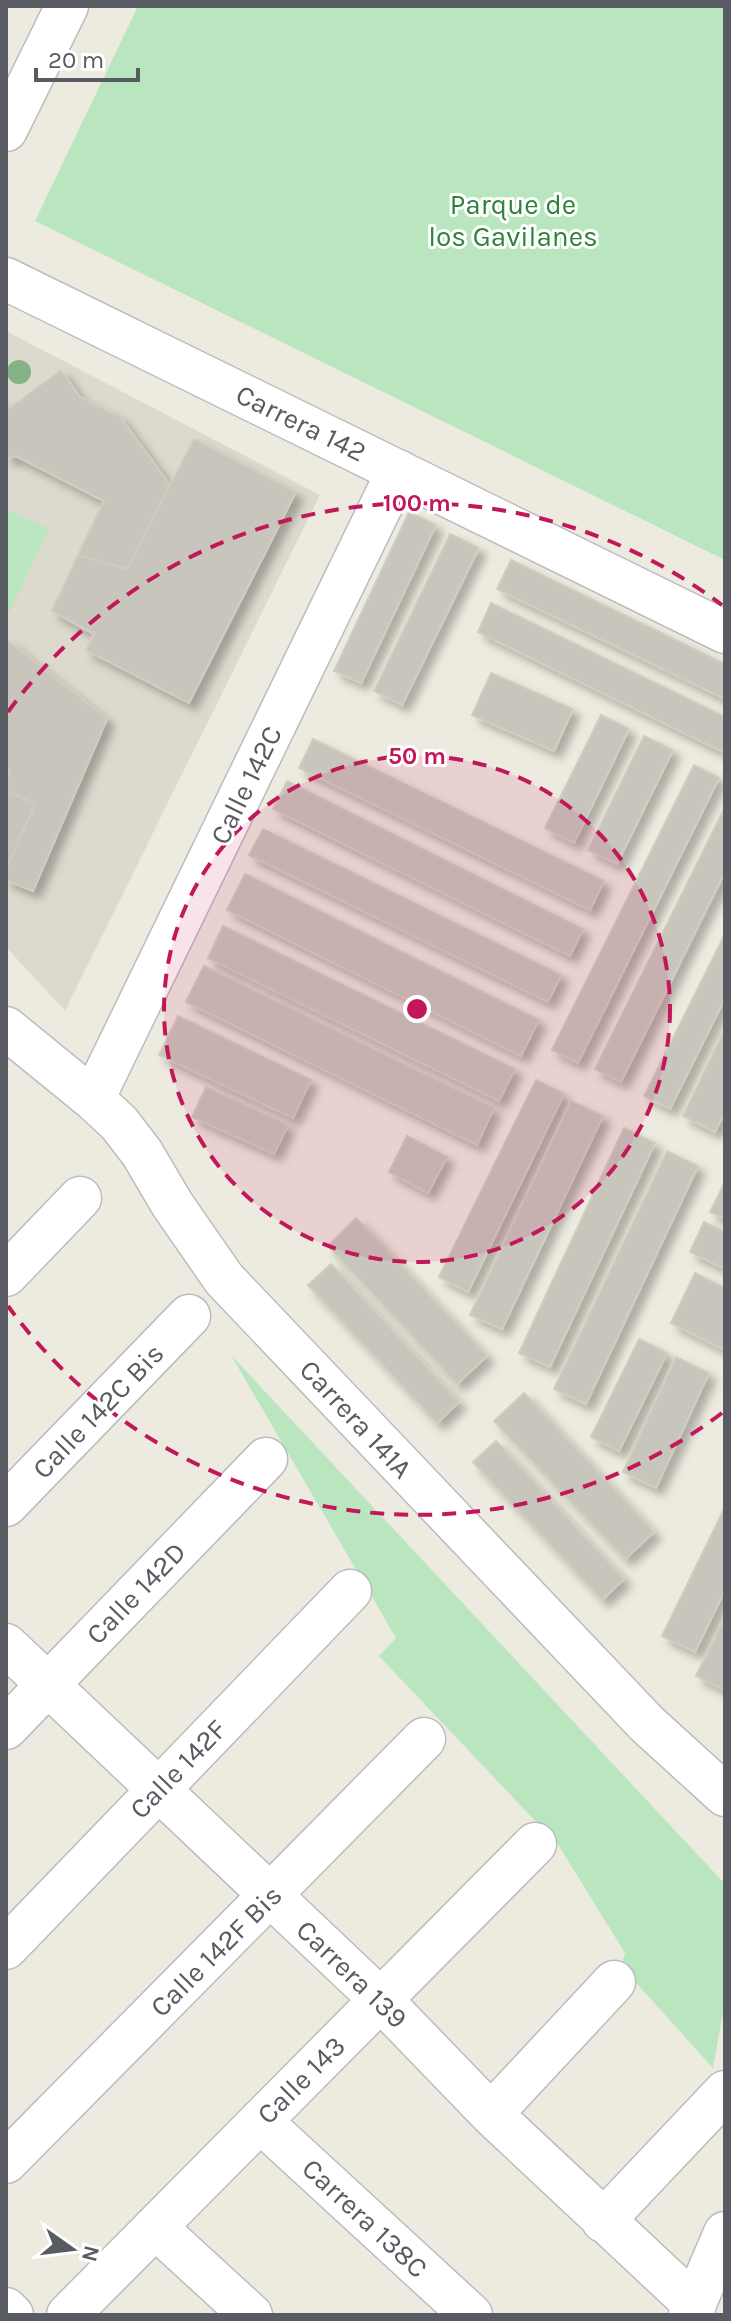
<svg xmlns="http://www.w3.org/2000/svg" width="731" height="2321" font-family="Karla,sans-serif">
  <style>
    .education { fill: #dcdace }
    .green { fill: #b9e6be }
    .building { fill: #c7c5bc; stroke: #d1cdbd; stroke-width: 2; filter: url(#shadow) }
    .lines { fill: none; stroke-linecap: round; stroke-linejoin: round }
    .minor-casing { stroke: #babcc2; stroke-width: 45 }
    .minor { stroke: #fff; stroke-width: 42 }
    .tree { fill: #84b285 }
    .ring { fill: none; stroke: #c2185b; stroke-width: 4; stroke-dasharray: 14 10 }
    .labels { text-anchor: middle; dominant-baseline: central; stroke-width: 6; stroke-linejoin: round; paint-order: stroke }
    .park-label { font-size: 28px; fill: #2e833c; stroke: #fff }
    .street-label { font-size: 28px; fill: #585b61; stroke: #fff }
    .centre { fill: #c2185b; stroke: #fff; stroke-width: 4 }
    .ring-label { font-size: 24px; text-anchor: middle; font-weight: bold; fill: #c2185b; stroke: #fff; stroke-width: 6; stroke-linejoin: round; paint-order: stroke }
  </style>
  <defs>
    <filter id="shadow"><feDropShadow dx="7" dy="7" stdDeviation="4" flood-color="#0004"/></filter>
  </defs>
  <rect width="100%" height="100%" fill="#edebdf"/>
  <!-- education -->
  <path class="education" d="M6,331L320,495L65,1011L6,947Z"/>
  <!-- green -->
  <path class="green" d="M138,6H725V560L35,221Z
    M6,509L49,529L9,613L6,611Z
    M231,1355L725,1884V2000L713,2068L621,1966L625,1953L559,1846L379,1656L396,1638Z"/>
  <!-- building -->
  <path class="building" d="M61,370L80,397L120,417L170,485L127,569L78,555L104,501L16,456L6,458V401L10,408Z
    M194,439L296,492L189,703L86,650L94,634L52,611L78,555L127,569Z
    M409,512L436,525L361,683L334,671Z
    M450,534L479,548L402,705L374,691Z
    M511,560L725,664V699L497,589Z
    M491,603L725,717V753L478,632Z
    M6,639L107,719L33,891L6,880V869L35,804L6,790V780L10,772L6,766Z
    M491,673L573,709L554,751L472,715Z
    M601,715L629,729L574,843L545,828Z
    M644,736L673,750L617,864L588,850Z
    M313,739L604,881L590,910L299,768Z
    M694,765L719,778L578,1063L552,1050Z
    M287,781L583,929L570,956L273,809Z
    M6,790L35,804L6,869Z
    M725,807V872L621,1082L595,1069Z
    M263,829L561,975L548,1002L249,855Z
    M245,874L539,1020L521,1056L227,910Z
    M223,926L515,1069L499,1101L208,958Z
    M725,934V998L670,1109L644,1096Z
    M204,966L494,1108L477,1145L186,1002Z
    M178,1016L311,1080L293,1118L159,1055Z
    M725,1029V1112L715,1132L683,1116Z
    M536,1080L564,1094L468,1292L439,1277Z
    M206,1087L288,1125L274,1154L192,1117Z
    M571,1101L603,1116L502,1329L470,1315Z
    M624,1128L655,1143L550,1367L519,1353Z
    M407,1136L447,1157L428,1193L389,1172Z
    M667,1151L698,1166L586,1404L554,1389Z
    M725,1182V1219L710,1212Z
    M356,1218L487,1356L457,1384L328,1246Z
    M704,1222L725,1232V1269L690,1252Z
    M331,1264L459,1402L437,1423L308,1285Z
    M695,1273L725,1288V1344L723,1349L671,1323Z
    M639,1339L667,1353L619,1451L591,1437Z
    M676,1357L709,1373L656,1488L623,1472Z
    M524,1393L654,1532L625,1559L494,1421Z
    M496,1441L624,1579L602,1600L473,1462Z
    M723,1511L725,1512V1590L695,1652L662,1636Z
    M725,1617V1690L696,1676Z"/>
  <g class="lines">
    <!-- minor casing -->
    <g class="minor-casing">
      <path id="minor" d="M6,130L67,6
        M6,279L725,632
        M6,1028L93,1099L119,1123L142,1153L172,1204L224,1279L647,1724L725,1795
        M93,1099L398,471
        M6,1275L80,1198
        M6,1505L189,1316
        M6,1645L381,2000L491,2114L695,2305
        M6,1728L266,1459
        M6,1948L350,1591
        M491,2114L614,1982
        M260,2121L471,2315
        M6,2162L424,1739
        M603,2221L725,2092
        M155,2227L251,2315
        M6,2309L12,2315
        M68,2315L535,1844
        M690,2315L725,2233"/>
    </g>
    <!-- minor -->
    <use href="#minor" class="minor"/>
  </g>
  <!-- trees -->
  <circle class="tree" cx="19" cy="372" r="12"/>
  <!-- distance rings -->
  <circle cx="417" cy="1009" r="253" fill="#c2185b" fill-opacity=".12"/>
  <g class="ring">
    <circle cx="417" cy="1009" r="253"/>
    <path d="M722 1413A506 506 0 0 1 8 1306M8 712A506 506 0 0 1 722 605"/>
  </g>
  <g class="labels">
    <!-- park labels -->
    <g class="park-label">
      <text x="513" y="204">Parque de<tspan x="513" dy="32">los Gavilanes</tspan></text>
    </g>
    <!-- street labels -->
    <g class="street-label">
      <text transform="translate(301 423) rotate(26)">Carrera 142</text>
      <text transform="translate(246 785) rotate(-64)">Calle 142C</text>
      <text transform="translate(98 1411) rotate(-46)">Calle 142C Bis</text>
      <text transform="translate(356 1419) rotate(47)">Carrera 141A</text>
      <text transform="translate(136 1593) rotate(-46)">Calle 142D</text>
      <text transform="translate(178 1769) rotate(-46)">Calle 142F</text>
      <text transform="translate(216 1951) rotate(-45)">Calle 142F Bis</text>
      <text transform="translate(352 1974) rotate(44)">Carrera 139</text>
      <text transform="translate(301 2080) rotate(-45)">Calle 143</text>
      <text transform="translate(365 2218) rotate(43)">Carrera 138C</text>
    </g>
  </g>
  <circle cx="417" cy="1009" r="12" class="centre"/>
  <g class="ring-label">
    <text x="417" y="511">100 m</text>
    <text x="417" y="764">50 m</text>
  </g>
  <!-- border -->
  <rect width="731" height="2321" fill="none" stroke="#585b61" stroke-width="16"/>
  <!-- north arrow -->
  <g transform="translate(72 2249) rotate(104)" stroke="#ffffff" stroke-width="6" paint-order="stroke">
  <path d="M0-6L14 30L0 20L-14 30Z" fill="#585b61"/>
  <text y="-12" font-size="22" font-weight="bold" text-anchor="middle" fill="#585b61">N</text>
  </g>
  <!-- scale -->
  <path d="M36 68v12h102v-12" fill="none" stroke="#585b61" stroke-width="4"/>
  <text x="48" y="68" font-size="24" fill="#585b61" stroke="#ffffff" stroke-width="6" paint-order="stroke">20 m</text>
</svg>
